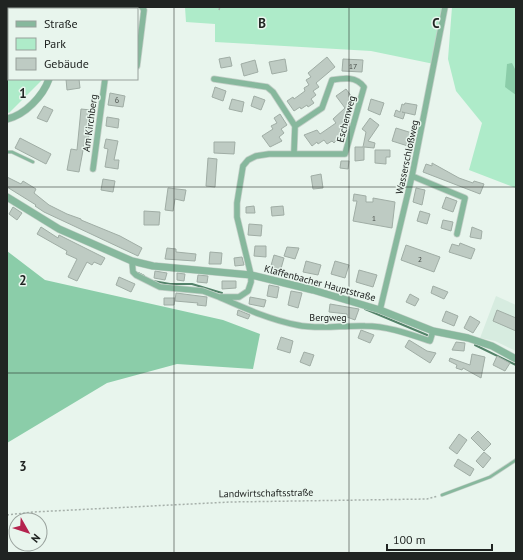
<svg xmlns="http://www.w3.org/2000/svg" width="523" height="560" font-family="'PT Sans',sans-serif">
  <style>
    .built { fill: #d7ece0 }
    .green { fill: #aeebc9 }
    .forest { fill: #8bcda9 }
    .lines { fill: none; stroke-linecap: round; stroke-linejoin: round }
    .stream { stroke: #538269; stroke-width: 2 }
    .building { fill: #becbc3; stroke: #a0ada5 }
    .service-casing { stroke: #c4cfc8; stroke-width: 4 }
    .minor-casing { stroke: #c4cfc8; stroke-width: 7 }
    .tertiary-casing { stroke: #c4cfc8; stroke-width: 8 }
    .path { stroke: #a6b0aa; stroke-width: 1.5; stroke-dasharray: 2 2; stroke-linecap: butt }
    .service { stroke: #87b89d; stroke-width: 2.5 }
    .minor { stroke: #87b89d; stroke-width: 5.5 }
    .tertiary { stroke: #87b89d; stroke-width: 7 }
    .grid { fill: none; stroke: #202422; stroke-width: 1; stroke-opacity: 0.55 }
    .labels { text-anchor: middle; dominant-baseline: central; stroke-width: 3; stroke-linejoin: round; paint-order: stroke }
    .number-label { font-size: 8px; fill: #484e4a }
    .street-label { font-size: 10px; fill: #202422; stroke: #e8f5ed }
    .grid-label { font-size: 13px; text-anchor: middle; font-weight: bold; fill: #202422; stroke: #e8f5ed; stroke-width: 3; stroke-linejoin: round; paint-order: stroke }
  </style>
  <rect width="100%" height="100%" fill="#e8f5ed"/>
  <!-- built -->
  <path class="built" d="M496,296L516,305V351L495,341L480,338Z"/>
  <!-- green -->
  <path class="green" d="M185,7H443L434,64L371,51L215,42V24L186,22Z
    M452,7H516V188L469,170L482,123L456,91L448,59Z
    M7,53L9,54V79H43L9,113L7,112Z"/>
  <!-- forest -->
  <path class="forest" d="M512,63L515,69L516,95L505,87L507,64Z
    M7,251L45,280L223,320L260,334L253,369L177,364L107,383L7,443Z"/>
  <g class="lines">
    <!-- stream -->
    <path class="stream" d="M138,273L144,276
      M153,281L170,284H192L222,293
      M365,309L427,335
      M475,345L516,365"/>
  </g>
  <!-- building -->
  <path class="building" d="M230,57L232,66L221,68L219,59Z
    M327,57L335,67L316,83L319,87L313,91L316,95L311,99L314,103L308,107L307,105L301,109L300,107L294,111L287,101L293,97L294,99L305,91L304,88L309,85L306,80L311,77L308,73Z
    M285,59L287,71L272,74L269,62Z
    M343,59L363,60L362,72L342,71Z
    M255,60L258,72L244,76L241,64Z
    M66,79H79L80,88L67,90Z
    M215,87L226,91L223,101L212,97Z
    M346,89L355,101L348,106L352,113L342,121L345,125L340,129L343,133L334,143L332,141L327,144L324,140L318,144L317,142L312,146L304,135L317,130L320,134L336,123L333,119L345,108L336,96Z
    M110,93L125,96L123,107L108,105Z
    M254,96L265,100L261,110L251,106Z
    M232,99L244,102L242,112L229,109Z
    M371,99L384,103L380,115L368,110Z
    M405,103L417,105L415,115L402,112L405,113L403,119L394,116L396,110L400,112L402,104L404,105Z
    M44,106L53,110L47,122L37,118Z
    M81,109L91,110L88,145H84L79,172L67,170L71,149L77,150Z
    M280,114L287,125L281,129L284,133L279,137L282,141L270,147L262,136L273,129L271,126L277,123L274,118Z
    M107,117L119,119L118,128L106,126Z
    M370,118L379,125L368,141L375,143L374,148L364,147V160L355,161V147H363L366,132L362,129Z
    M396,128L412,133L408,146L392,141Z
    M20,138L51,154L46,164L15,148Z
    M106,139L118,141L114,160H119L118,169L105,167L108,149L104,148Z
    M214,142H235L234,154L214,153Z
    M375,150H390V157H386V164L375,163Z
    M208,158L217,159L215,187L206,186Z
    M341,161H349L348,169L340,168Z
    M432,163L459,178L473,183L474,181L484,184L480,194L423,172L426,164L432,166Z
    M321,174L323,188L313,189L311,176Z
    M7,177L21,184L23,181L36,189L34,193L49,205L67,214L81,219V220L120,236L142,248L138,256L44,212L35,206L36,205L7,187Z
    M103,179L115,181L113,192L101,190Z
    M168,188L186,190L184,201L175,199L173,211L165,210Z
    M416,188L425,190L422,205L413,202Z
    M354,194L366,196V202H373V198L395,202L392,228L353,221L357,201H353Z
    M446,197L457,201L453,212L442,208Z
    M254,206L255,213H246V207Z
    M283,206L284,215L272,216L271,207Z
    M13,207L22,213L17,220L9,214Z
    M144,211L160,212L159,225H144Z
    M420,211L430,214L427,224L417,221Z
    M443,220L453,222L451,231L441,228Z
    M249,224L262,225L261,236L248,235Z
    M41,227L58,238L59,235L105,258L101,265L94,262L92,265L87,262L77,281L68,277L77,259L66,254L67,251L37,234Z
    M472,227L482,231L481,239L470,237Z
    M460,243L475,249L471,259L449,252L452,244L459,246Z
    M406,245L440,257L434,272L401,260Z
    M255,246H266V257L254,256Z
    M287,247L299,248L295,259L284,256Z
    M167,248L176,249V252L196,254L195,261L165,259Z
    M210,252L222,253L221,264H209Z
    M274,255L284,258L280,272L270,269Z
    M242,257L244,265L235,266L234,258Z
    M306,261L321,265L318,275L303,272Z
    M335,261L349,265L345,278L331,274Z
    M359,270L377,275L373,287L356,282Z
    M155,271L167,273L165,280L154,278Z
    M177,273L185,274L184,281L177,280Z
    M198,275L208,276L207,283L197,282Z
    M119,277L135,284L131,292L116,285Z
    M222,281H236V288L222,289Z
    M269,285L279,287L277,298L267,296Z
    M433,286L448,292L444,299L431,293Z
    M291,291L302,293L298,308L288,305Z
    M176,293L207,297L206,306L197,305L198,303L175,301Z
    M410,294L419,299L415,306L406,302Z
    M250,297L266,300L264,307L249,304Z
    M164,298H175L174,305H164Z
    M330,304L359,309L355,320L347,317V314L329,312Z
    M238,310L250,315L248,319L237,315Z
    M497,310L516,318V331L493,321Z
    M446,311L458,316L454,326L442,321Z
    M470,316L480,322L473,333L464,328Z
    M361,330L374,335L370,343L358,338Z
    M281,337L293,341L290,353L277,349Z
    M409,340L427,351L436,353L430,363L405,347Z
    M456,342L465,343L464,351L452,350Z
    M304,352L314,355L310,366L300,362Z
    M472,354L485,357L481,378L463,368L462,370L456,368L457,365L449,361L450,358L470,365Z
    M497,356L510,363L505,371L493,365Z
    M478,431L491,444L484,451L471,438Z
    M459,434L467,440L457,454L449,448Z
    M484,452L491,458L483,468L476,461Z
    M458,459L474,469L470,476L454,466Z"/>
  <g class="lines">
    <!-- service casing -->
    <g class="service-casing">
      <path id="service" d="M7,152H12L33,162
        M442,495L490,477L516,460"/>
    </g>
    <!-- minor casing -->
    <g class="minor-casing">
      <path id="minor" d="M137,66L144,10L142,7
        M214,79L267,87L273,92L295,126
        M93,169L105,79
        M412,176L465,198L457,234
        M132,261L133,272L136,275L160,287L203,291L219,297H239L248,291L251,282V275L237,217V203L243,166L248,160L256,156L269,154H345L364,87C356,76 344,78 332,80L322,108L295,126L294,152
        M219,297C244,308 270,320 297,325C320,330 342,325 365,326C387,326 409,334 430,341L433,331
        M380,310L412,176L445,7"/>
    </g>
    <!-- tertiary casing -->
    <g class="tertiary-casing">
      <path id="tertiary" d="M64,9V7
        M7,119C25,115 43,96 49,79
        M7,197L59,229L132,261L153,266L251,275L313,290L380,310L433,331L468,338L492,346L516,359"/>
    </g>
    <!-- path -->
    <path class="path" d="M219,10L220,7
      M7,515L33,512L230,502L427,499L438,496"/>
    <!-- service -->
    <use href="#service" class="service"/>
    <!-- minor -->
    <use href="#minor" class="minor"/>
    <!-- tertiary -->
    <use href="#tertiary" class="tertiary"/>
  </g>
  <!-- grid -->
  <path class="grid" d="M174,7V553M349,7V553M7,187H516M7,373H516"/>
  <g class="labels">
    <!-- number labels -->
    <g class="number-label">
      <text x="353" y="66">17</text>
      <text x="117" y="100">6</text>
      <text x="374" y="218">1</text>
      <text x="420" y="259">2</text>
    </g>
    <!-- street labels -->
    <g class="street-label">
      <text transform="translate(346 119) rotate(-75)">Eschenweg</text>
      <text transform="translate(90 123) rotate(-82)">Am Kirchberg</text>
      <text transform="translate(407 157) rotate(-78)">Wasserschloßweg</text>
      <text transform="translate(320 283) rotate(15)">Klaffenbacher Hauptstraße</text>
      <text x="328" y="317">Bergweg</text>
      <text transform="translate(266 493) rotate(-1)">Landwirtschaftsstraße</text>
    </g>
  </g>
  <g class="grid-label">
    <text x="262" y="28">B</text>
    <text x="436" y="28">C</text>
    <text x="23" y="98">1</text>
    <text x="23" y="285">2</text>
    <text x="23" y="471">3</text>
  </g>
  <!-- border -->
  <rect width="523" height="560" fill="none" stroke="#202422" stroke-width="16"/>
  <!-- legend -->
  <rect x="8" y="8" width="130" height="72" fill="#e8f5ed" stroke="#98a19c"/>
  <rect x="16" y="21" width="20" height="6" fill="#87b89d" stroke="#98a19c"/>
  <text x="44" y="28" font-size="12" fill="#202422">Straße</text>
  <rect x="16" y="38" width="20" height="12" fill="#aeebc9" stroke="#98a19c"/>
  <text x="44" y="48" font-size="12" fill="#202422">Park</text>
  <rect x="16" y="58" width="20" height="12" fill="#becbc3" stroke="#98a19c"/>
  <text x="44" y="68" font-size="12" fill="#202422">Gebäude</text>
  <!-- north arrow -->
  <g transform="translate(28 532) rotate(129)"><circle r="19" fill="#e8f5ed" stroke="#98a19c"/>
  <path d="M0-3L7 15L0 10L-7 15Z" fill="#b4234e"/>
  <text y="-6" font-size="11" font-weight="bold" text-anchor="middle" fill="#202422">N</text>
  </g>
  <!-- scale -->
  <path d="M387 544v6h105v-6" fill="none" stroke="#202422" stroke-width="2"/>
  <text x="393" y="544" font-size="12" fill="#202422" stroke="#e8f5ed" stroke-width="3" paint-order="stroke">100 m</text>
</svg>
